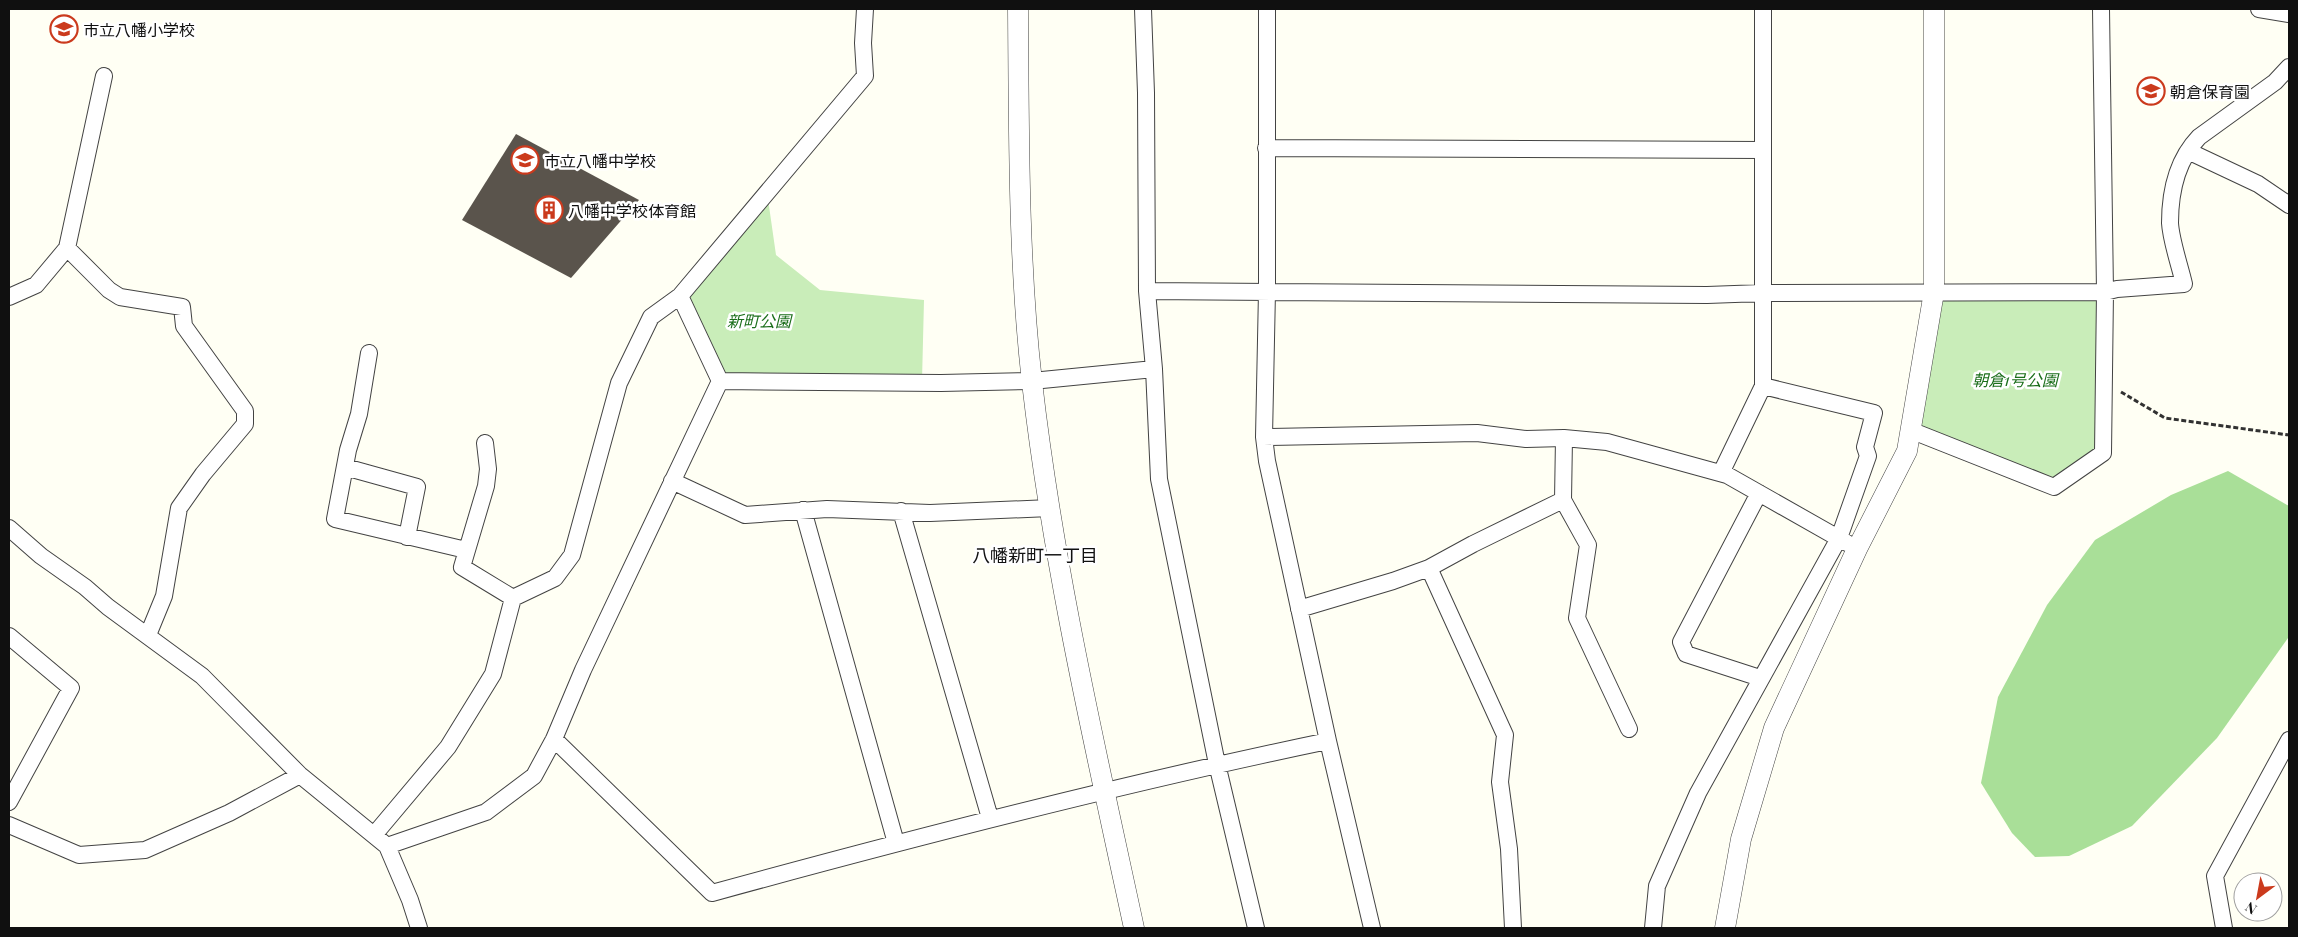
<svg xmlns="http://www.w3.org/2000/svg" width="2298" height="937" font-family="'Playfair Display','Noto Sans JP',serif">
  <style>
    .green { fill: #c9edb9 }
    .forest { fill: #a9df98 }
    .building { fill: #5a544c }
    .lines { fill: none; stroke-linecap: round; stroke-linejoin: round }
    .minor-casing { stroke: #434343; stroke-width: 18 }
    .tertiary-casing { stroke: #434343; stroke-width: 21 }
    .path { stroke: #323232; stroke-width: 3; stroke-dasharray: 5 2.5; stroke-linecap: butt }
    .minor { stroke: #fff; stroke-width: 16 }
    .tertiary { stroke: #fff; stroke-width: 20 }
    .labels { text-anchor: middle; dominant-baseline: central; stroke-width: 5; stroke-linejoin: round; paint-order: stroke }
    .poi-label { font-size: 16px; fill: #101010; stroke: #fff; text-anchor: start }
    .park-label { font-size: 16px; font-style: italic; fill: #1b6e1b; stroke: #fff }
    .neighbourhood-label { font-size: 18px; fill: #101010; stroke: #fff }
  </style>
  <rect width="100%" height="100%" fill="#fffff4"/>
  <!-- green -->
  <path class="green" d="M767,192L776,255L820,290L924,300L922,381H720L680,296Z
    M1934,292H2105L2103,453L2054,487L1910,430Z"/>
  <!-- forest -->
  <path class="forest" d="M2228,471L2289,506L2288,638L2217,738L2132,826L2069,856L2035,857L2012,833L1981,783L1998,697L2047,605L2095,540L2171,495Z"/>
  <!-- building -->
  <path class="building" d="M516,134L639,200L571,278L462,220Z"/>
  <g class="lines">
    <!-- minor casing -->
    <g class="minor-casing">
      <path id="minor" d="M1143,9L1146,93L1147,291L1154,369L1159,479L1217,764L1256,928
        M1267,9V291L1264,437L1267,461L1328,741L1372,928
        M2259,9L2289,14
        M1266,148L1763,150
        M2188,151L2258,184L2289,205
        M67,248L109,290L120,297L182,307L184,326L245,411V424L203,474L179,508L164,596L148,635
        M1147,291L1707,295L1762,293L2105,292L2117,289L2184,284C2180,266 2171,241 2170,223C2170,192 2177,160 2199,137L2275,82L2289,67
        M9,297L36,285L67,248L104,76
        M369,353L359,414L348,450L335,519L466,550
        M720,381L680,296L865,76L863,43L865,9
        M720,381L941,383L1032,381L1154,369
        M1910,430L2054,487L2103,453L2105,292L2101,9
        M1264,437L1477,433L1526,439L1564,438L1607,442L1727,475L1847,543
        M485,443L488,469L486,486L462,567L513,598
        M345,467L417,487L407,537
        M1721,473L1763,386V9
        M672,481L745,515L827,509L930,513L1050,508
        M1759,493L1681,642L1686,654L1760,678
        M1563,500L1588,545L1577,618L1629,729
        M803,510L896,843
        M901,511L990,818
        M9,528L41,556L85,587L108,607L202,676L300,775L387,846L410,900L419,928
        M1429,568L1505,735L1500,782L1509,849L1513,928
        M1299,609L1393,581L1429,568L1473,544L1563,500L1564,438
        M9,636L71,688L9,802
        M554,739L712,893C916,837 1121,784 1328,741
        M9,825L79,855L145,850L229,813L300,775
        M374,835L448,747L493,674L513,598L555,578L572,555L619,383L651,317L680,296
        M387,846L486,812L534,776L554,739L583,670L720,381
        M1653,928L1657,886L1698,793L1839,538L1868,456L1865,447L1874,413L1763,386
        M2224,928L2215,876L2289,740"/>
    </g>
    <!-- tertiary casing -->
    <g class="tertiary-casing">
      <path id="tertiary" d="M1018,9C1019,133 1018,259 1032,382C1053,566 1095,747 1134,928
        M1725,928L1741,839L1774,728L1857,549L1907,451L1934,292V9"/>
    </g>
    <!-- path -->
    <path class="path" d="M2121,392L2165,418L2289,435"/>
    <!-- minor -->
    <use href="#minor" class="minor"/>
    <!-- tertiary -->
    <use href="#tertiary" class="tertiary"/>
  </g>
  <!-- icons -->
  <defs>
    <g id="school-ring" transform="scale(1.4375)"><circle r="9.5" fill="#fff" stroke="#cb3a1d" stroke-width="1.5"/><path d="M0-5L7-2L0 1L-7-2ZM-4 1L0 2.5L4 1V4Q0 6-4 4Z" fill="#cb3a1d"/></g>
    <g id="building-ring" transform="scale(1.4375)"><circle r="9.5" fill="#fff" stroke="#cb3a1d" stroke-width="1.5"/><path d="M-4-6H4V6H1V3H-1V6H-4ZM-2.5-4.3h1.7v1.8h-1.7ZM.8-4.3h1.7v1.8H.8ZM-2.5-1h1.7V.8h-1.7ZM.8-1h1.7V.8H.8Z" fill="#cb3a1d"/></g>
  </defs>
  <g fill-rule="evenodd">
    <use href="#school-ring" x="64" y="29"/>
    <use href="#school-ring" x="2151" y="91"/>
    <use href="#school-ring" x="525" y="160"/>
    <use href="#building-ring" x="549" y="210"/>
  </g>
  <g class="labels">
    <!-- poi labels -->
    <g class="poi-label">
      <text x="83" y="29">市立八幡小学校</text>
      <text x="2170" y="91">朝倉保育園</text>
      <text x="544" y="160">市立八幡中学校</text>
      <text x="568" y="210">八幡中学校体育館</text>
    </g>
    <!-- park labels -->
    <g class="park-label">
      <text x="759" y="320">新町公園</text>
      <text x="2015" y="379">朝倉1号公園</text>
    </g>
    <!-- neighbourhood labels -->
    <g class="neighbourhood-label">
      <text x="1035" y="555">八幡新町一丁目</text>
    </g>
  </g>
  <!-- border -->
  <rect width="2298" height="937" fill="none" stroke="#101010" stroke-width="20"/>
  <!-- north arrow -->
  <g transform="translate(2258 897) rotate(212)"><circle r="24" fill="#ffffff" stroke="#9f9f9f"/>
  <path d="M0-4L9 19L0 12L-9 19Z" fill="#cb3a1d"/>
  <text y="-8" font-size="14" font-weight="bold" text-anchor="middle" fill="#101010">N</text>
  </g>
</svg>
